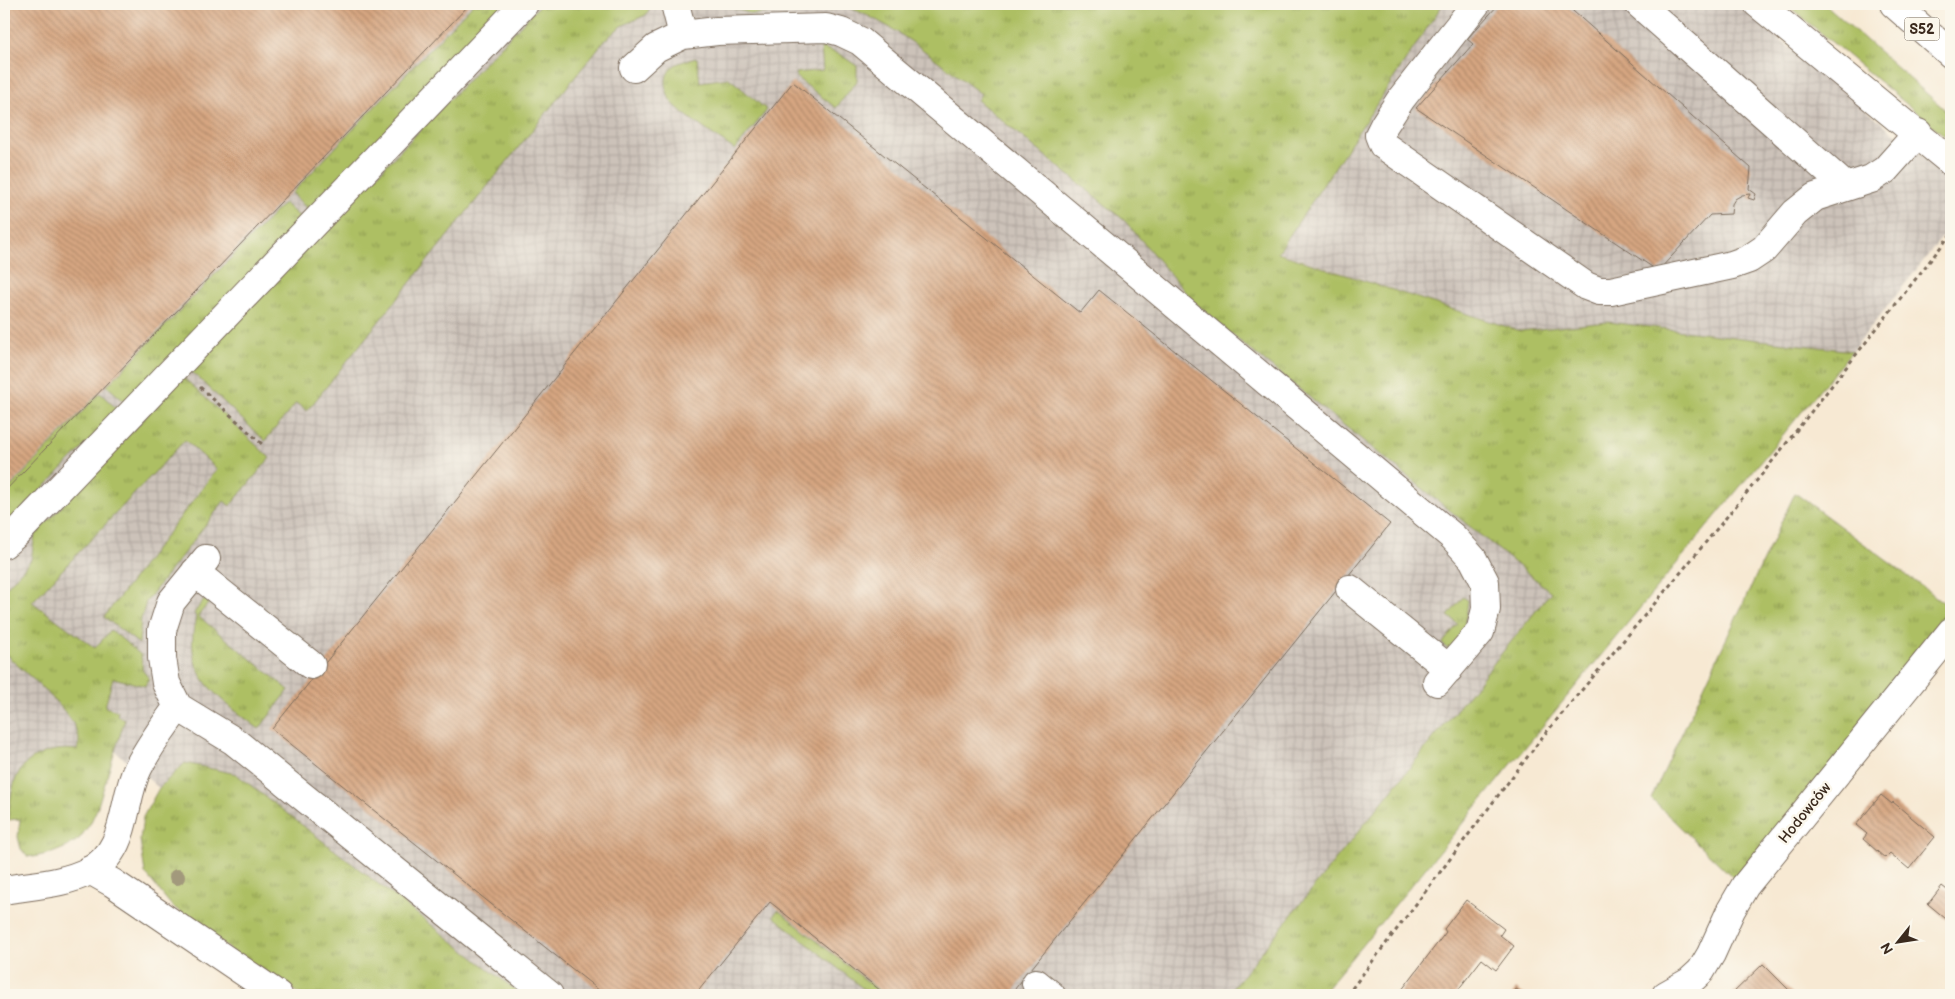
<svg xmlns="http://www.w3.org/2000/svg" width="1955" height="999" font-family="'Balsamiq Sans',sans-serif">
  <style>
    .industrial { fill: url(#industrial-grid) }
    .grass { fill: url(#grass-tufts); stroke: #747440 }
    .building { fill: url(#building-back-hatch) }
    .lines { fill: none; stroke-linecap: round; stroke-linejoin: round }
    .minor-casing { stroke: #7d6d5d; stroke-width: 30 }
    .highway-casing { stroke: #7d6d5d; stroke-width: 30 }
    .path { stroke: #7d6d5d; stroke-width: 3; stroke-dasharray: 4 4; stroke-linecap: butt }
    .minor { stroke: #fff; stroke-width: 28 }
    .highway { stroke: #fff; stroke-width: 28 }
    .tree { fill: #a2997b }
    .labels { text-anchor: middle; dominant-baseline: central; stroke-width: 5; stroke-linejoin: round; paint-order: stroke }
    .shield { fill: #fbf7ec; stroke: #75685c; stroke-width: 1 }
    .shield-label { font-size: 14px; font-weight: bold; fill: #3b2a1e }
    .street-label { font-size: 15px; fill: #3b2a1e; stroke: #fbf7ec }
  </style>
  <defs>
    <pattern id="industrial-grid" width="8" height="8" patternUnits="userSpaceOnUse" patternTransform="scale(1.25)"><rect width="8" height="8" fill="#ccc2b9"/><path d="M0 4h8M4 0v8" fill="none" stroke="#b0a79f"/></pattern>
    <pattern id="grass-tufts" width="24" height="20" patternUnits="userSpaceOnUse" patternTransform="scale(1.25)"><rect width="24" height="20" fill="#adbf63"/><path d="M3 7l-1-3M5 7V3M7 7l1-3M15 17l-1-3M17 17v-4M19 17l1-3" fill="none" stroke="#8e9b51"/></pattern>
    <pattern id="building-back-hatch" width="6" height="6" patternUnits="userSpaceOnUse" patternTransform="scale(1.25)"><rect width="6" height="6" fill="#d6a681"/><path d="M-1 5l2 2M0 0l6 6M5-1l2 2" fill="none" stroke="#af8769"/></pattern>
  </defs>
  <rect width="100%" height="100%" fill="#fbf7ec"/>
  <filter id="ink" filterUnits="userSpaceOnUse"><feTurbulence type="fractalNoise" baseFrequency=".02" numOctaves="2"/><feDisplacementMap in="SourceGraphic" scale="10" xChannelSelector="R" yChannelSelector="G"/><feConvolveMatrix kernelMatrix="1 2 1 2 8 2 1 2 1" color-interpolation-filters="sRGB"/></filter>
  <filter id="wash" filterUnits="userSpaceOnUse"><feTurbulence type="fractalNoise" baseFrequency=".0096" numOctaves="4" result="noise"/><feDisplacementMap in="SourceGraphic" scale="20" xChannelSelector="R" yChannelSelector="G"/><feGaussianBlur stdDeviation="1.12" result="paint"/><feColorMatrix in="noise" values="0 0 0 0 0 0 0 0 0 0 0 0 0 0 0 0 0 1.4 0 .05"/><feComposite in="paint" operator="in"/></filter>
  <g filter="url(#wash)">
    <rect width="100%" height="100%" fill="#f7e9d3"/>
    <!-- industrial -->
    <path class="industrial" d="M4,4H895L1599,532L1227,995H522L236,774L185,763L159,788L116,752L109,743L20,819L4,820Z
      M1443,4H1736L1951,179V226L1852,351L1608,322L1520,331L1278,252Z"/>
    <!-- grass -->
    <path class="grass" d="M473,4H508L309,211L292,193Z
      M541,4H652L646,15L621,26L604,41L307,411L296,403L265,441L190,370Z
      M719,4H833L832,10L752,14Z
      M838,4H1443L1278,253L1520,331L1608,322L1852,351L1321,995H1227L1551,592L1242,343L1193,301L1125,221L977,100L981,94C937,61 891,20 838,4Z
      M1786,4H1825L1951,115V141Z
      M821,47L841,55L857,66V81L836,108L797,78L796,73L823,70Z
      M697,58L700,82L729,78L767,110L735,150C720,139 680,114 670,100C667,95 666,87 666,81C667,64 683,61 697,58Z
      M284,203L302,219L126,403L107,386Z
      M183,377L270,458L230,506L224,501L146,602L141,620L139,644L104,617L217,469L185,440L32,602L95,648L111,630L141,655L143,671L149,678L145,686L113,678L105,707L118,711L117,716L125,719L97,809L90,824L79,839L67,847L52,853L34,857L27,856L21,849L18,837L20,819L8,820C10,804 11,788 18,774C29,753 57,747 77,750C78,745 80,740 78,735C73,711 23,671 4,653V590L31,560L35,535Z
      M100,393L119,411L4,528V494Z
      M1795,493L1951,608V622L1739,883L1651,799Z
      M1463,597L1468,600C1466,624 1464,631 1450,650L1442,644L1458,624L1448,616Z
      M208,599H212L198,616L289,690L259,729C217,696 181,677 196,617L194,613L203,601Z
      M185,763L236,774L522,995H302L230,950L171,905L145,873L140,840L143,817L159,788Z
      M778,910L884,995H871L773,916Z"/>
    <g id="blocks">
      <!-- building -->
      <path class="building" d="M4,4H470L4,492Z
        M1499,4H1565L1751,168L1749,189L1756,194L1754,200L1748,198L1750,194L1742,195L1735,199L1732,204L1731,214L1710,215L1658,271L1416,108L1473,44L1467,39Z
        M793,82L1080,313L1099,290L1390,524L1010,995H886L770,902L695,995H605L272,729Z
        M1881,795L1892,804L1893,802L1935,837L1909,869L1890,853L1885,858L1863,839L1867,834L1856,825Z
        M1942,886L1951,893V923L1928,904Z
        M1466,900L1504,929L1500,935L1514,946L1496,970L1482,959L1454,995H1398L1446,932L1444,929Z
        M1763,964L1794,995H1731Z
        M1516,989L1525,995H1512Z"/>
    </g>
  </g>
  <g filter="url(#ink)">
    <use href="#blocks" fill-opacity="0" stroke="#7d6d5d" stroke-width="1"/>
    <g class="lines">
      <!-- minor casing -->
      <g class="minor-casing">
        <path id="minor" d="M675,4L683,35
          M1476,4L1401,99L1384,125L1379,135L1383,145L1586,286L1599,291H1611L1732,265L1749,259L1764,249L1795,213L1815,197L1871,179L1885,170L1918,133
          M1639,4L1845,186
          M1758,4L1951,162
          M634,68L656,48L683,35L717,31L826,28L841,32L860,41L1453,537L1473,559L1485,582L1486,609L1480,632L1437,682
          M4,544L16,534L524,4
          M195,572L311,665
          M1350,589L1449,669
          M178,707L234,741L549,995
          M90,870L113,883L278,995
          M4,890C32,885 64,884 89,871C129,850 121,802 138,768C149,746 163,727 178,707L166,683L162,658V630L171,602L206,559
          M1036,983L1051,995
          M1666,995L1689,982L1701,971L1711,954L1731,910L1745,886L1951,632"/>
      </g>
      <!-- highway casing -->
      <g class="highway-casing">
        <path id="highway" d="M1894,4L1951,54"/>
      </g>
      <!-- path -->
      <path class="path" d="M200,387L262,444
        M1347,995L1544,735L1682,571L1763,473L1951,234"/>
      <!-- minor -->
      <use href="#minor" class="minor"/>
      <!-- highway -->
      <use href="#highway" class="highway"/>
    </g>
    <!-- trees -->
    <circle class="tree" cx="177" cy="877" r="8"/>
  </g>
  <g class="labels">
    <!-- shield labels -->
    <rect class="shield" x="1904.5" y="17.5" width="35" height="23" rx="4"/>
    <g class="shield-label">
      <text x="1922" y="29">S52</text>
    </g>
    <!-- street labels -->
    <g class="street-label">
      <text transform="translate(1805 813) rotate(-51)">Hodowców</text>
    </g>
  </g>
  <!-- margin -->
  <rect width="1955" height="999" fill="none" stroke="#fbf7ec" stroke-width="20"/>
  <!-- north arrow -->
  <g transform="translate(1898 942) rotate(240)" stroke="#fbf7ec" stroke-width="4" paint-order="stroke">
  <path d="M0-4L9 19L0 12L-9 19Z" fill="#3b2a1e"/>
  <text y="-8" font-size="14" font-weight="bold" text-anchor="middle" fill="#3b2a1e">N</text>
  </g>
</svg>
